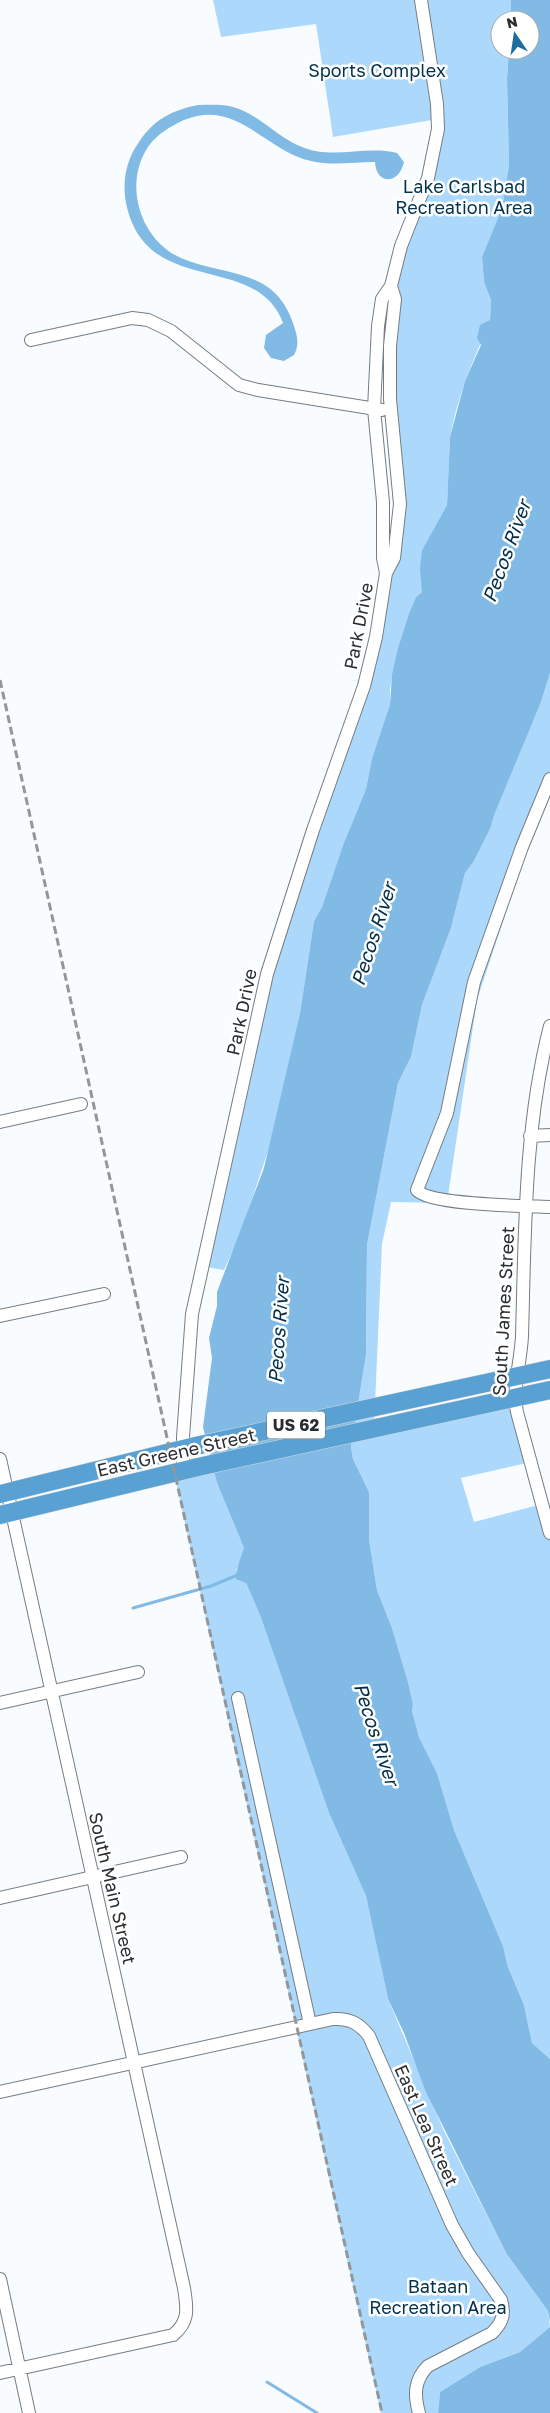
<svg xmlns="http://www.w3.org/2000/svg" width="550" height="2413" font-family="'Golos Text',sans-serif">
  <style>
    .green { fill: #acd9fb }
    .water { fill: #81bae5 }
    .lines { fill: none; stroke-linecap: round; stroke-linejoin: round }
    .stream { stroke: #81bae5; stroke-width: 3 }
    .minor-casing { stroke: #757d83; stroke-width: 14 }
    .highway-casing { stroke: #d9d9da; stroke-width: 19 }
    .minor { stroke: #fff; stroke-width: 12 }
    .highway { stroke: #5aa1d3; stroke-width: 18 }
    .rail { stroke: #93979a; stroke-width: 3; stroke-dasharray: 8 4; stroke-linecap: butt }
    .labels { text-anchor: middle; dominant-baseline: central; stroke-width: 5; stroke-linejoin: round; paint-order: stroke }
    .shield { fill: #fff; stroke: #6a6c6e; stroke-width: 1 }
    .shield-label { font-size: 16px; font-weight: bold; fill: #2a2d30 }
    .park-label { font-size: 18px; fill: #02324e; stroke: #fff }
    .street-label { font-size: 18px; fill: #2a2d30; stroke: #fff }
    .water-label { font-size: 19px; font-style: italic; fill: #002e4a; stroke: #fff }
  </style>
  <rect width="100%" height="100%" fill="#f8fcff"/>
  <!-- green -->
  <path class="green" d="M213,0H511V20H500V50H509L507,79L509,166L502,208L482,257L484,282L491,300L490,320L465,381L455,414L450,437L447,505L422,550V592L416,597L409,613L397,651L390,689V704L372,758L366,789L343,845L322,907L314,921L300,1013L270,1145L241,1232L224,1270L201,1266L257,1023L356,711L400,504L391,286L418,204L438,119L333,137L316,24L221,37Z
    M550,673V796L527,849L477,1000L447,1203L391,1202L382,1244L374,1427L515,1397L531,1462L461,1478L474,1522L542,1504L550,1533V2059L532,2043L524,2005L508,1967L503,1946L454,1830L437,1773L419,1737L412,1711L413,1704L408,1682L392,1628L377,1590L369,1539V1492L353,1459L351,1447L366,1355L367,1245L398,1083L411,1057L422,1005L451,928L465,873L474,861L490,829L493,815L541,702Z
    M212,1463L217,1483L244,1548L243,1559L236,1570L246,1583L260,1615L329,1813L366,1896L388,1999L443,2129L506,2253L548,2311L550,2327L520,2352L480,2367L440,2392L438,2413H381L174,1473Z"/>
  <!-- water -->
  <path class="water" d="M511,0H550V673L541,702L494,815L490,829L474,861L465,873L451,928L422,1005L411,1057L398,1083L367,1245L366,1355L351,1447L353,1459L369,1492V1539L377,1590L392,1628L408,1682L413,1704L412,1711L419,1737L437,1773L454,1830L503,1946L508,1967L524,2005L532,2043L550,2059V2322L548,2311L506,2253L425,2090L404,2033L388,1999L366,1896L329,1813L260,1615L246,1583L236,1579C236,1568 241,1558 244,1548L217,1483L203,1427L212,1358L209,1338L217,1306V1292L264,1168L300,1013L314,921L322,907L343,845L366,789L372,758L390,704L392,675L397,651L409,613L416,597L422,592L420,569L422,550L447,505L450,437L465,381L481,345L477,338L480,325L490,320L491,300L484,282L482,257L502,208L509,166L507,79L509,50H530V20H511Z
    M198,105C210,105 222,104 233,107C259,114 277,138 302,147C334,160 365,145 397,153L404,162C399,185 376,185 375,162C353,162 333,166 311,161C265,151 237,98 184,120C171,126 157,134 148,147C123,184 140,240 181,258C225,277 274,267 293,323C297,335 300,344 294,355L284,361L271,358L264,348L266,335L283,323C256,250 146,300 126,203C122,182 126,160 139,142C154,119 173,110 198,105Z
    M550,2327V2413H438L440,2392L480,2367L520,2352Z"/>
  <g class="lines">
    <!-- stream -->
    <path class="stream" d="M133,1608L211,1586L240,1574
      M267,2382L317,2413"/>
    <!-- minor casing -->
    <g class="minor-casing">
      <path id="minor" d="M31,340L132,318L148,320L171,331L239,385L258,390L382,410
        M386,573L383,558V502L374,409L378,326L382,299L391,286L401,246L428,178L438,129L437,104L421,0
        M550,779L522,847L474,982L447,1113L417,1190C428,1205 528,1206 550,1207
        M550,1026C524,1127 525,1233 522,1336C521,1360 512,1390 517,1412L550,1533
        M0,1122L81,1104
        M530,1136L550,1135
        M0,1316L104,1294
        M0,1459L184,2288C187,2308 190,2321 173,2335L0,2373
        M183,1470V1437L192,1314L267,974L313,830L364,686L376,637L386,573L394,558L400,504L390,399V346L395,299L391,286
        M238,1698L310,2024
        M0,1703L138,1672
        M0,1898L181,1857
        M0,2092L333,2019C349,2018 359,2023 369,2036L452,2225L468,2253L501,2300C505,2314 503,2322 492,2333L428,2366C414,2380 414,2395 419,2413
        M0,2279L29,2413"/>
    </g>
    <!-- highway casing -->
    <g class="highway-casing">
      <path id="highway" d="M0,1494L191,1447L550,1369
        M0,1515L198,1467L550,1390"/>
    </g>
    <!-- minor -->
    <use href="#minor" class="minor"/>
    <!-- highway -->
    <use href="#highway" class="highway"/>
    <!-- rail -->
    <path class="rail" d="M0,680L382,2413"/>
  </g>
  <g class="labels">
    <!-- shield labels -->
    <rect class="shield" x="267" y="1411.5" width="58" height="27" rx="4"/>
    <g class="shield-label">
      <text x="296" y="1425">US 62</text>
    </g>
    <!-- park labels -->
    <g class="park-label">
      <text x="377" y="70">Sports Complex</text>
      <text x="464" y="186">Lake Carlsbad<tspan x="464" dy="21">Recreation Area</tspan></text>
      <text x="438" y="2286">Bataan<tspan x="438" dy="21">Recreation Area</tspan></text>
    </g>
    <!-- street labels -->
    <g class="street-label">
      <text transform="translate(358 626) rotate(-79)">Park Drive</text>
      <text transform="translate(241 1012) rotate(-78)">Park Drive</text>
      <text transform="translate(503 1311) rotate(-87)">South James Street</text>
      <text transform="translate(176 1452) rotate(-13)">East Greene Street</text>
      <text transform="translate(113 1888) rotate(77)">South Main Street</text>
      <text transform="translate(427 2125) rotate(66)">East Lea Street</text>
    </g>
    <!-- water labels -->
    <g class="water-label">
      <text transform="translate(506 551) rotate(-70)">Pecos River</text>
      <text transform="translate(373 934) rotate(-72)">Pecos River</text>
      <text transform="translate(278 1330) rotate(-86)">Pecos River</text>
      <text transform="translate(377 1734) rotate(72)">Pecos River</text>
    </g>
  </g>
  <!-- north arrow -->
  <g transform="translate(515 35) rotate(347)"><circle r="24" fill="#ffffff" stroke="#aaabac"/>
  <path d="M0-4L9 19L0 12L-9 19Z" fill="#1d6d9f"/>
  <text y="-8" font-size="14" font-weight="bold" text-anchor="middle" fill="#2a2d30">N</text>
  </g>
</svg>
